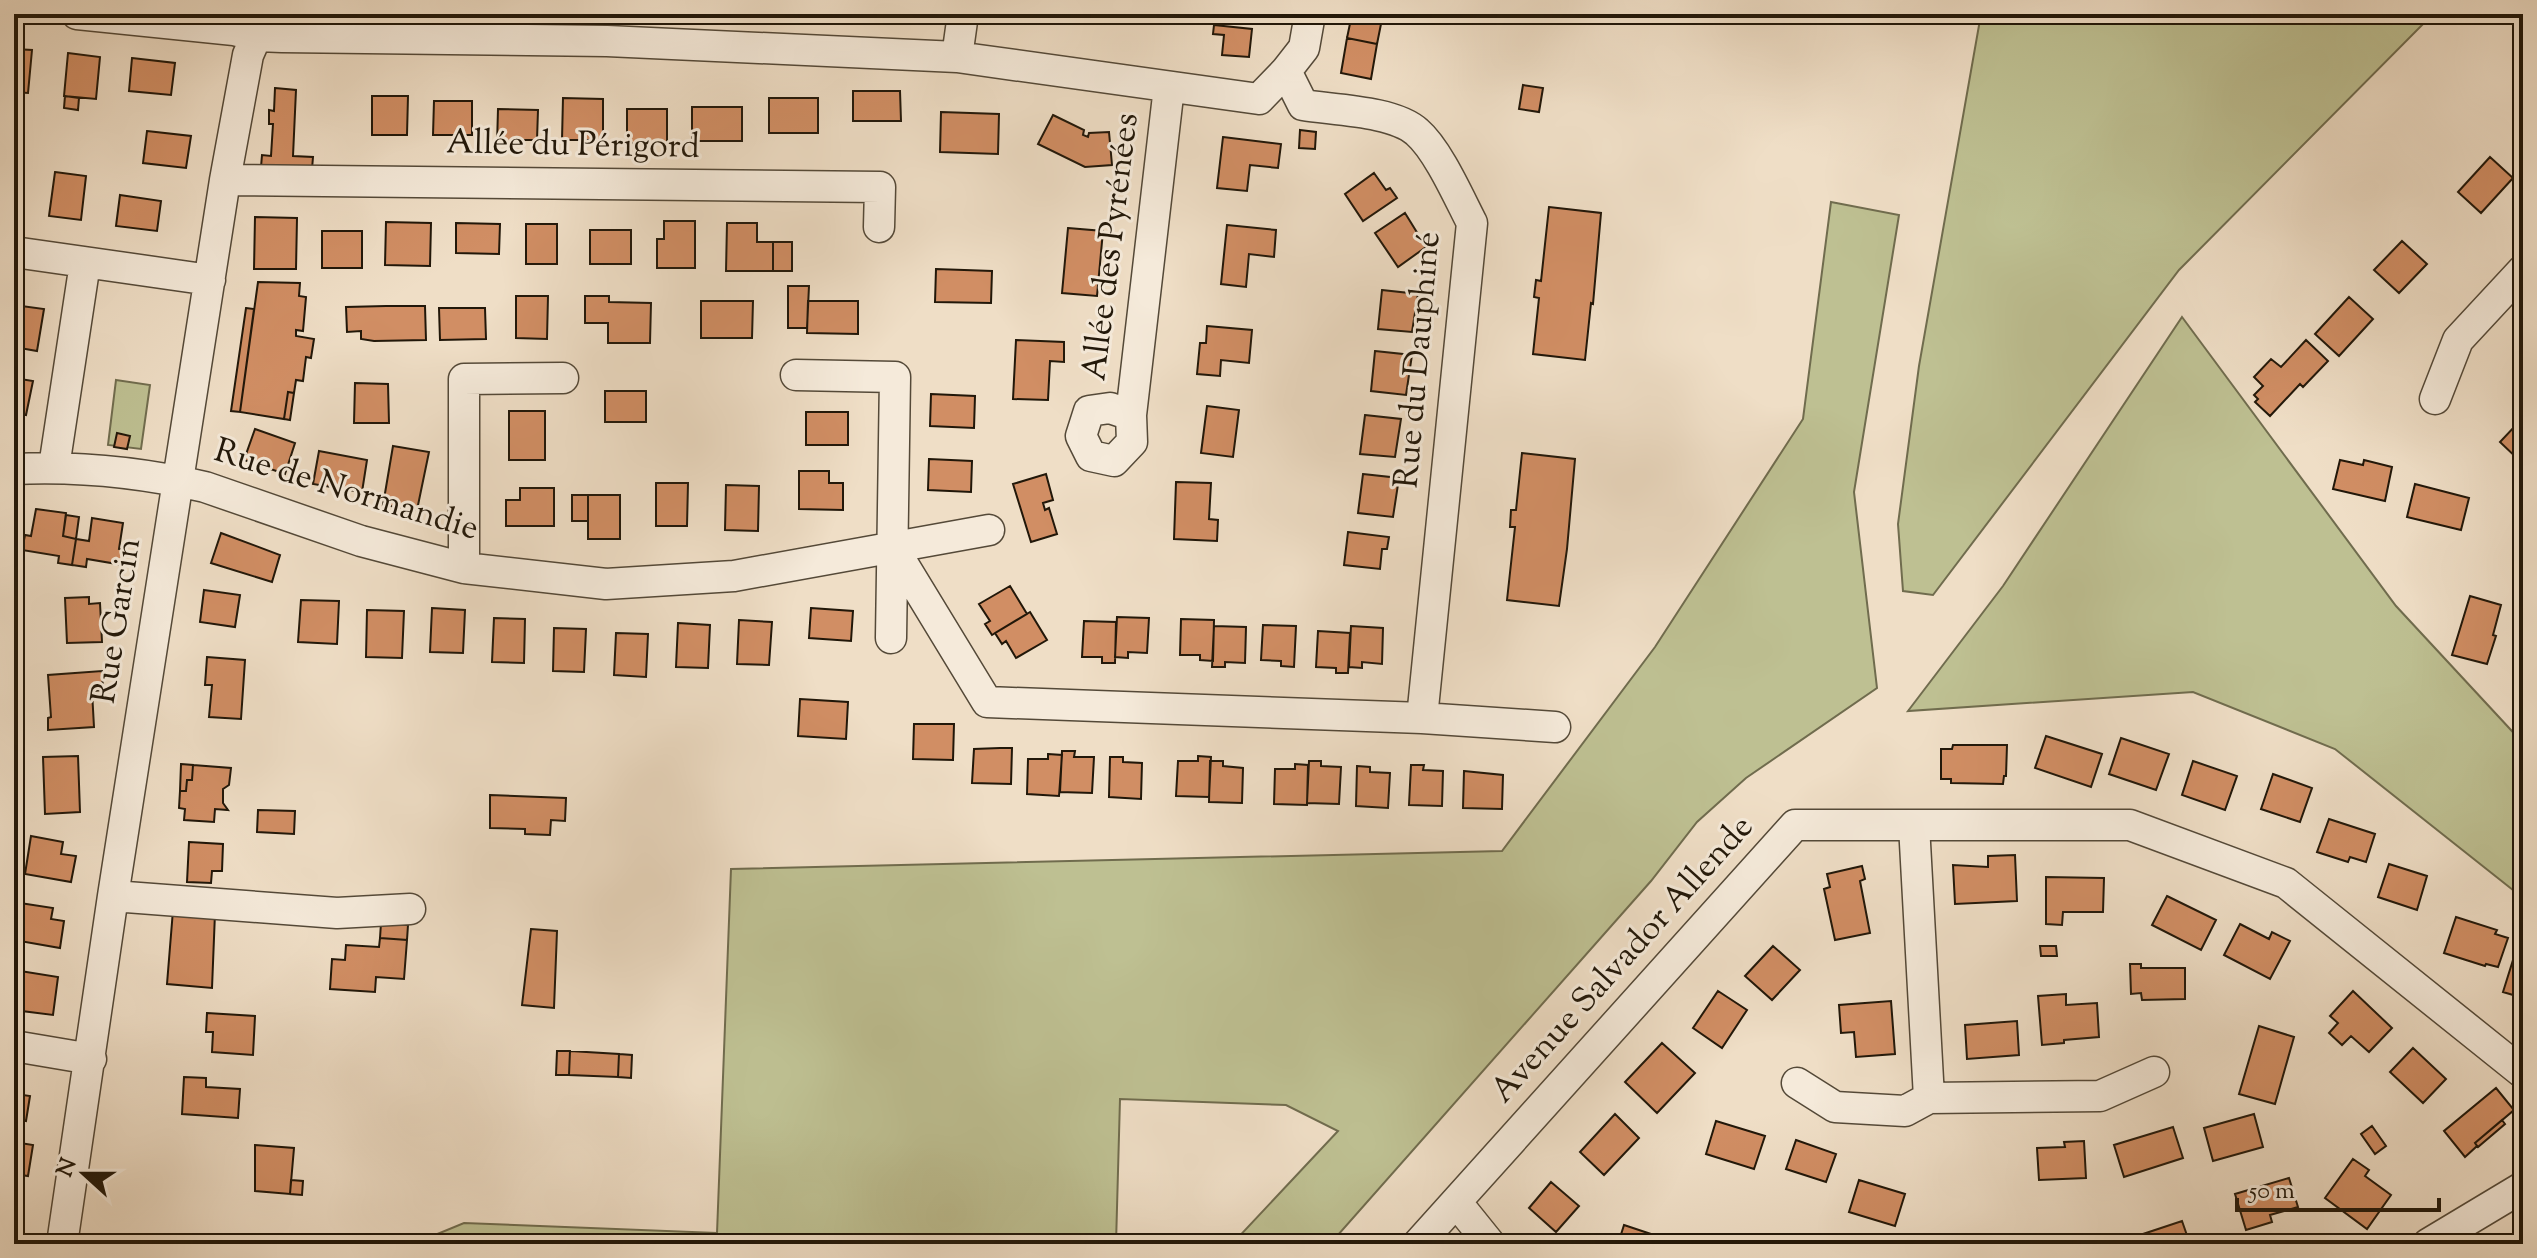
<svg xmlns="http://www.w3.org/2000/svg" width="2537" height="1258" font-family="'Sorts Mill Goudy',serif">
  <style>
    .green { fill: #bec092; stroke: #706c4e; stroke-width: 2 }
    .building { fill: #d18e64; stroke: #211709; stroke-width: 2 }
    .lines { fill: none; stroke-linecap: round; stroke-linejoin: round }
    .street-casing { stroke: #544938; stroke-width: 33 }
    .street { stroke: #f5eada; stroke-width: 30 }
    .labels { text-anchor: middle; dominant-baseline: central; stroke-width: 6; stroke-linejoin: round; paint-order: stroke }
    .street-label { font-size: 34px; fill: #211709; stroke: #f5eada }
  </style>
  <rect width="100%" height="100%" fill="#efdec6"/>
  <filter id="stains"><feTurbulence type="fractalNoise" baseFrequency=".0025" numOctaves="4"/><feColorMatrix values="0 0 0 0 .2 0 0 0 0 .09 0 0 0 0 .02 0 0 0 .5 -.17"/></filter>
  <radialGradient id="worn" r=".72"><stop offset=".6" stop-color="#630" stop-opacity="0"/><stop offset="1" stop-color="#630" stop-opacity=".3"/></radialGradient>
  <!-- green -->
  <path class="green" d="M1981,14H2433L2179,270L1933,595L1903,591L1898,524L1919,366Z
    M1831,202L1899,215L1854,492L1877,688L1746,778L1697,822L1651,881L1330,1244H1232L1338,1131L1286,1105L1120,1099L1116,1244H413L464,1223L717,1233L731,869L1502,851L1655,647L1803,419Z
    M2182,317L2396,606L2523,743V898L2335,749L2193,692L1908,711L2003,586Z
    M116,380L150,385L141,449L108,445Z"/>
  <!-- building -->
  <path class="building" d="M325,14H353V22L325,20Z
    M1352,14H1383L1377,44L1347,38Z
    M1214,25L1252,29L1249,57L1222,55L1224,35L1213,34Z
    M1347,38L1377,44L1371,79L1341,73Z
    M14,49L32,50L28,93L14,92Z
    M68,53L100,57L96,99L64,96Z
    M132,58L175,63L171,95L129,91Z
    M1523,85L1543,88L1539,112L1519,109Z
    M275,88L296,90L293,156L313,157L312,169L261,167L262,155L271,156L273,124H269V110L274,111Z
    M853,91H900L901,121H853Z
    M65,96L79,98L78,110L64,108Z
    M372,96H408L407,135H372Z
    M563,98L603,99V140H562Z
    M769,98H818V133H769Z
    M434,101H472V135H433Z
    M692,107H742V141H692Z
    M498,109L538,110L537,140H514V145H497Z
    M627,109H667V144L627,143Z
    M941,112L999,114L998,154L940,152Z
    M1053,115L1084,130L1083,135L1088,137L1089,133L1109,132L1112,165L1085,167L1038,144Z
    M1300,130L1316,132L1315,149L1299,148Z
    M147,131L191,136L186,168L143,163Z
    M1223,137L1281,144L1278,168L1250,165L1247,191L1217,188Z
    M14,145L22,146L16,187H14Z
    M2490,157L2513,178L2481,213L2458,192Z
    M55,172L86,176L81,220L49,216Z
    M1374,173L1386,190L1390,188L1397,198L1363,221L1345,194Z
    M120,195L161,201L157,231L116,226Z
    M1549,207L1601,213L1593,304L1591,303L1585,360L1533,354L1539,298L1534,297L1536,280L1541,281Z
    M1405,213L1426,247L1398,267L1375,233Z
    M255,217L297,218L296,269H254Z
    M664,221H695V268H657V239H664Z
    M386,222L431,223L430,266L385,265Z
    M456,223L500,224L499,254L456,253Z
    M727,223H757V242H773V271H726Z
    M526,224H557V264H526Z
    M1227,225L1276,230L1274,257L1249,254L1246,287L1221,284Z
    M1068,228L1103,231L1097,296L1062,293Z
    M590,230H631V264H590Z
    M322,231H362V268H322Z
    M2402,241L2427,264L2399,293L2374,270Z
    M773,242H792V271H773Z
    M936,269L992,271L991,303L935,302Z
    M258,282L300,283L299,296L306,297L303,331L296,330V336L314,339L311,358L306,357L303,381L296,380L294,393L288,392L284,419L240,412Z
    M788,286H809L807,328H788Z
    M1382,290L1418,294L1412,332L1378,329Z
    M516,296H548L547,339L516,338Z
    M585,296H609V302L651,303L650,343H608V323H585Z
    M2349,297L2373,319L2339,356L2315,334Z
    M701,301H753L752,338H701Z
    M808,301H858V334L807,333Z
    M14,305L44,309L37,351L14,347Z
    M386,306H425L426,340L374,341L361,339V331L347,332L346,307Z
    M246,308L254,309L240,412L231,411Z
    M439,308H485L486,339L440,340Z
    M1207,326L1252,330L1249,363L1221,360L1220,376L1197,374L1200,343H1206Z
    M1016,340L1064,342V362L1050,361L1048,400L1013,399Z
    M2306,340L2328,361L2303,387L2300,384L2270,416L2255,402L2258,399L2254,395L2263,386L2254,377L2271,359L2281,367Z
    M1375,351L1412,355L1406,395L1371,391Z
    M14,378L33,381L26,415L14,413Z
    M355,383L388,384L389,423H354Z
    M605,391H646V422H605Z
    M288,392L294,393L290,420L284,419Z
    M931,394L975,396L974,428L930,426Z
    M1207,406L1239,410L1233,457L1201,453Z
    M509,411H545V460H509Z
    M806,412H848V445H806Z
    M2523,412V464L2500,442L2518,423L2515,421Z
    M1365,415L1401,419L1395,457L1360,454Z
    M255,429L295,443L285,474L244,460Z
    M117,433L130,436L127,449L114,447Z
    M393,446L429,452L417,510L383,505Z
    M319,451L367,460L362,492L313,484Z
    M1522,453L1575,459L1567,549L1559,606L1507,600L1515,527H1510L1511,510H1516Z
    M929,459L972,461L971,492L928,490Z
    M2340,460L2363,465L2364,460L2392,467L2385,501L2333,489Z
    M799,471H829V483H843V510L799,509Z
    M1046,474L1053,500L1043,503L1045,510L1049,508L1057,534L1031,542L1013,484Z
    M1363,474L1399,478L1393,517L1358,513Z
    M1176,482L1211,483L1209,519L1218,520L1217,541L1174,539Z
    M656,483H688L687,526H656Z
    M2415,484L2469,498L2461,530L2407,517Z
    M726,485L759,486L758,531L725,530Z
    M520,488H554V526H506V500H520Z
    M572,495H588V521H572Z
    M588,495H620V539H588Z
    M36,509L66,513L63,536L76,539L72,565L58,563L59,556L22,550L25,535L31,536Z
    M66,515L79,517L76,539L63,536Z
    M92,518L123,523L119,549L125,550L123,565L87,559L86,567L72,565L76,539L89,541Z
    M1348,532L1389,537L1387,549H1382L1380,569L1344,565Z
    M221,533L280,555L272,582L211,563Z
    M1010,586L1027,614L992,635L985,624L990,621L979,604Z
    M204,590L240,595L235,627L200,622Z
    M2470,596L2501,605L2493,635L2496,636L2487,664L2452,655Z
    M89,597V604L100,603L102,642L67,643L65,598Z
    M301,600L339,601L337,644L298,642Z
    M432,608L465,610L463,653L430,652Z
    M811,608L853,611L851,641L809,638Z
    M367,610L404,611L402,658L366,657Z
    M1030,612L1047,640L1016,658L1006,641L1002,644L995,633Z
    M1117,617L1149,618L1147,653L1128,652V658L1115,657Z
    M494,618L525,619L524,663L492,662Z
    M1181,619L1214,620L1213,661L1200,660V655H1180Z
    M739,620L772,622L769,665L737,664Z
    M1084,621L1116,622L1115,663H1102V657H1082Z
    M678,623L710,625L708,668L676,667Z
    M1263,625L1296,626L1294,667L1281,666V661L1261,660Z
    M1214,626L1246,627L1245,663L1225,662V667H1212Z
    M1351,626L1383,628L1382,664L1362,662V668L1349,667Z
    M554,628L586,629L584,672L553,671Z
    M1318,631L1350,633L1348,673H1336V668L1316,667Z
    M616,633L648,634L646,677L614,675Z
    M207,657L245,660L241,719L209,717L212,685H205Z
    M102,671L103,690L92,691L94,727L48,730V718L51,717L48,675Z
    M800,699L848,702L846,739L798,736Z
    M914,724H954L953,760L913,759Z
    M2046,736L2102,754L2091,787L2035,768Z
    M2121,738L2169,754L2156,790L2109,774Z
    M1953,745H2007L2006,776H2004L2003,784L1951,783V779H1941V749H1952Z
    M1000,748H1012L1011,784L972,783L974,749Z
    M1062,751H1075L1074,757H1094L1092,793L1060,792Z
    M1048,754L1062,755L1059,796L1027,794L1028,759H1048Z
    M78,756L80,812L45,814L43,757Z
    M1198,756L1211,757L1209,797L1176,796L1178,761H1198Z
    M1110,757H1123V762L1142,763L1141,799L1109,797Z
    M1210,761H1223V766L1243,768L1242,803L1209,802Z
    M1309,761H1321V766L1341,767L1339,804L1307,803Z
    M2193,761L2237,776L2225,810L2182,795Z
    M181,764L193,765L192,780H187L186,791H180Z
    M1295,764L1308,765L1307,805L1274,804L1275,769H1295Z
    M193,765L231,768L229,785L223,789V803L228,810L215,809L214,822L184,820L185,809L179,808L180,791H186L187,780H192Z
    M1411,765H1424L1423,770L1443,771L1442,806L1409,805Z
    M1357,766L1370,767V772L1390,773L1388,808L1356,806Z
    M1464,771L1503,775L1502,809L1463,808Z
    M2273,774L2312,788L2300,822L2261,809Z
    M490,795L566,798L565,821L551,820L550,835L525,834V829L490,828Z
    M258,810L295,811L294,834L257,832Z
    M2329,819L2375,834L2366,862L2350,857L2348,862L2317,852Z
    M31,836L63,842L61,854L76,856L71,882L25,874Z
    M189,842L223,844L222,871H212L211,883L187,882Z
    M2015,855L2017,901L1955,904L1953,865L1988,867V856Z
    M2389,864L2427,876L2417,910L2378,897Z
    M1862,866L1865,879L1860,881L1870,933L1835,940L1824,889L1830,887L1827,874Z
    M2046,877L2104,878L2103,912H2063L2062,925L2046,924Z
    M2167,896L2216,920L2201,950L2152,925Z
    M20,903L53,908L51,919L64,921L60,948L14,940Z
    M173,910L215,913L212,988L167,984Z
    M2456,917L2497,930L2495,934L2508,938L2498,967L2486,964L2485,966L2444,953Z
    M381,923L408,925L407,940L380,938Z
    M2240,924L2269,939L2272,932L2290,941L2270,979L2224,955Z
    M531,929L557,931L554,1008L522,1005Z
    M380,938L407,940L404,979L376,977L375,992L330,989L332,959L345,960L346,945L379,947Z
    M1773,946L1800,970L1772,1000L1745,976Z
    M2040,946H2056L2057,956H2041Z
    M2513,960L2523,963V998L2503,992Z
    M2130,964H2141V968H2185V999L2142,1000L2141,993L2131,994Z
    M14,970L58,977L53,1015L14,1010Z
    M1718,991L1747,1010L1722,1048L1693,1028Z
    M2353,991L2392,1028L2369,1052L2351,1036L2342,1045L2329,1033L2338,1023L2330,1016Z
    M2066,994V1005L2097,1003L2099,1037L2064,1040V1043L2042,1045L2038,996Z
    M1891,1001L1895,1054L1856,1057L1854,1032L1841,1033L1839,1005Z
    M207,1013L255,1016L253,1055L212,1052L213,1032H206Z
    M2017,1021L2019,1055L1967,1059L1965,1025Z
    M2259,1026L2294,1037L2275,1104L2239,1094Z
    M1662,1043L1695,1073L1657,1113L1625,1082Z
    M2413,1048L2446,1079L2423,1103L2390,1072Z
    M557,1051H570L569,1075H556Z
    M570,1051L619,1054L618,1077L569,1075Z
    M619,1054L632,1055L631,1078L618,1077Z
    M184,1077L206,1078V1087L240,1089L238,1118L182,1114Z
    M14,1082H18L16,1094L30,1096L26,1121L14,1119Z
    M2496,1088L2514,1110L2475,1143L2477,1146L2465,1157L2444,1131Z
    M1615,1114L1639,1138L1604,1175L1580,1152Z
    M2254,1114L2263,1147L2213,1161L2204,1128Z
    M2502,1120L2505,1124L2478,1147L2475,1143Z
    M1716,1121L1765,1136L1754,1169L1706,1154Z
    M2372,1126L2386,1146L2375,1154L2361,1134Z
    M2173,1127L2183,1158L2124,1177L2114,1145Z
    M1796,1140L1836,1154L1826,1182L1786,1169Z
    M2084,1141L2086,1178L2039,1180L2037,1148L2065,1147L2064,1142Z
    M14,1142L33,1145L28,1176L14,1174Z
    M255,1145L294,1148L290,1194L255,1191Z
    M2353,1159L2369,1170L2365,1176L2391,1195L2367,1229L2325,1198Z
    M2289,1178L2298,1207L2270,1215L2272,1222L2246,1230L2235,1194Z
    M291,1180L303,1181L302,1195L290,1194Z
    M1859,1180L1905,1194L1895,1226L1849,1212Z
    M1551,1182L1579,1206L1556,1232L1529,1208Z
    M2182,1221L2190,1244H2136L2134,1237Z
    M1624,1225L1681,1244H1618Z"/>
  <g class="lines">
    <!-- street casing -->
    <g class="street-casing">
      <path id="street" d="M77,14L234,30L257,36L282,37L607,41L957,57L1259,99L1286,71L1304,48L1310,14
        M957,57L963,14
        M225,180L880,187L879,227
        M14,252L210,280
        M796,375L895,377L891,638
        M2435,399L2458,340L2523,270
        M1131,415L1110,408L1089,411L1081,436L1091,456L1114,461L1132,442L1131,415L1169,87
        M54,467L85,263
        M14,469C77,466 144,473 205,487L361,541L464,568L606,584L734,576L989,530
        M892,546L987,702L1422,718L1472,223C1459,198 1438,150 1417,132C1394,111 1334,110 1303,105L1286,71
        M464,568V379L563,378
        M1422,718L1555,727
        M1914,825L1929,1098
        M113,896L337,913L410,909
        M14,1046L91,1059
        M1797,1083L1835,1107L1905,1111L1929,1098L2100,1096L2154,1072
        M1457,1203L1490,1244
        M62,1244L113,896L225,180L248,55L266,14
        M1418,1244L1795,825H2130L2286,883L2523,1073
        M2428,1244L2523,1187"/>
    </g>
    <!-- street -->
    <use href="#street" class="street"/>
  </g>
  <g class="labels">
    <!-- street labels -->
    <g class="street-label">
      <text transform="translate(573 146) rotate(1)">Allée du Périgord</text>
      <text transform="translate(1112 247) rotate(-83)">Allée des Pyrénées</text>
      <text transform="translate(1419 360) rotate(-85)">Rue du Dauphiné</text>
      <text transform="translate(346 491) rotate(17)">Rue de Normandie</text>
      <text transform="translate(118 621) rotate(-81)">Rue Garcin</text>
      <text transform="translate(1623 960) rotate(-48)">Avenue Salvador Allende</text>
    </g>
  </g>
  <!-- margin -->
  <rect width="2537" height="1258" fill="none" stroke="#efdec6" stroke-width="48"/>
  <rect x="16" y="16" width="2505" height="1226" fill="none" stroke="#211709" stroke-width="4"/>
  <rect x="24" y="24" width="2489" height="1210" fill="none" stroke="#211709" stroke-width="2"/>
  <!-- north arrow -->
  <g transform="translate(84 1174) rotate(291)" stroke="#f5eada" stroke-width="6" paint-order="stroke">
  <path d="M0-6L14 30L0 20L-14 30Z" fill="#211709"/>
  <text y="-12" font-size="22" font-weight="bold" text-anchor="middle" fill="#211709">N</text>
  </g>
  <!-- scale -->
  <path d="M2237 1198v12h202v-12" fill="none" stroke="#211709" stroke-width="4"/>
  <text x="2249" y="1198" font-size="24" fill="#211709" stroke="#f5eada" stroke-width="6" paint-order="stroke">50 m</text>
  <rect width="100%" height="100%" filter="url(#stains)"/>
  <rect width="100%" height="100%" fill="url(#worn)"/>
</svg>
